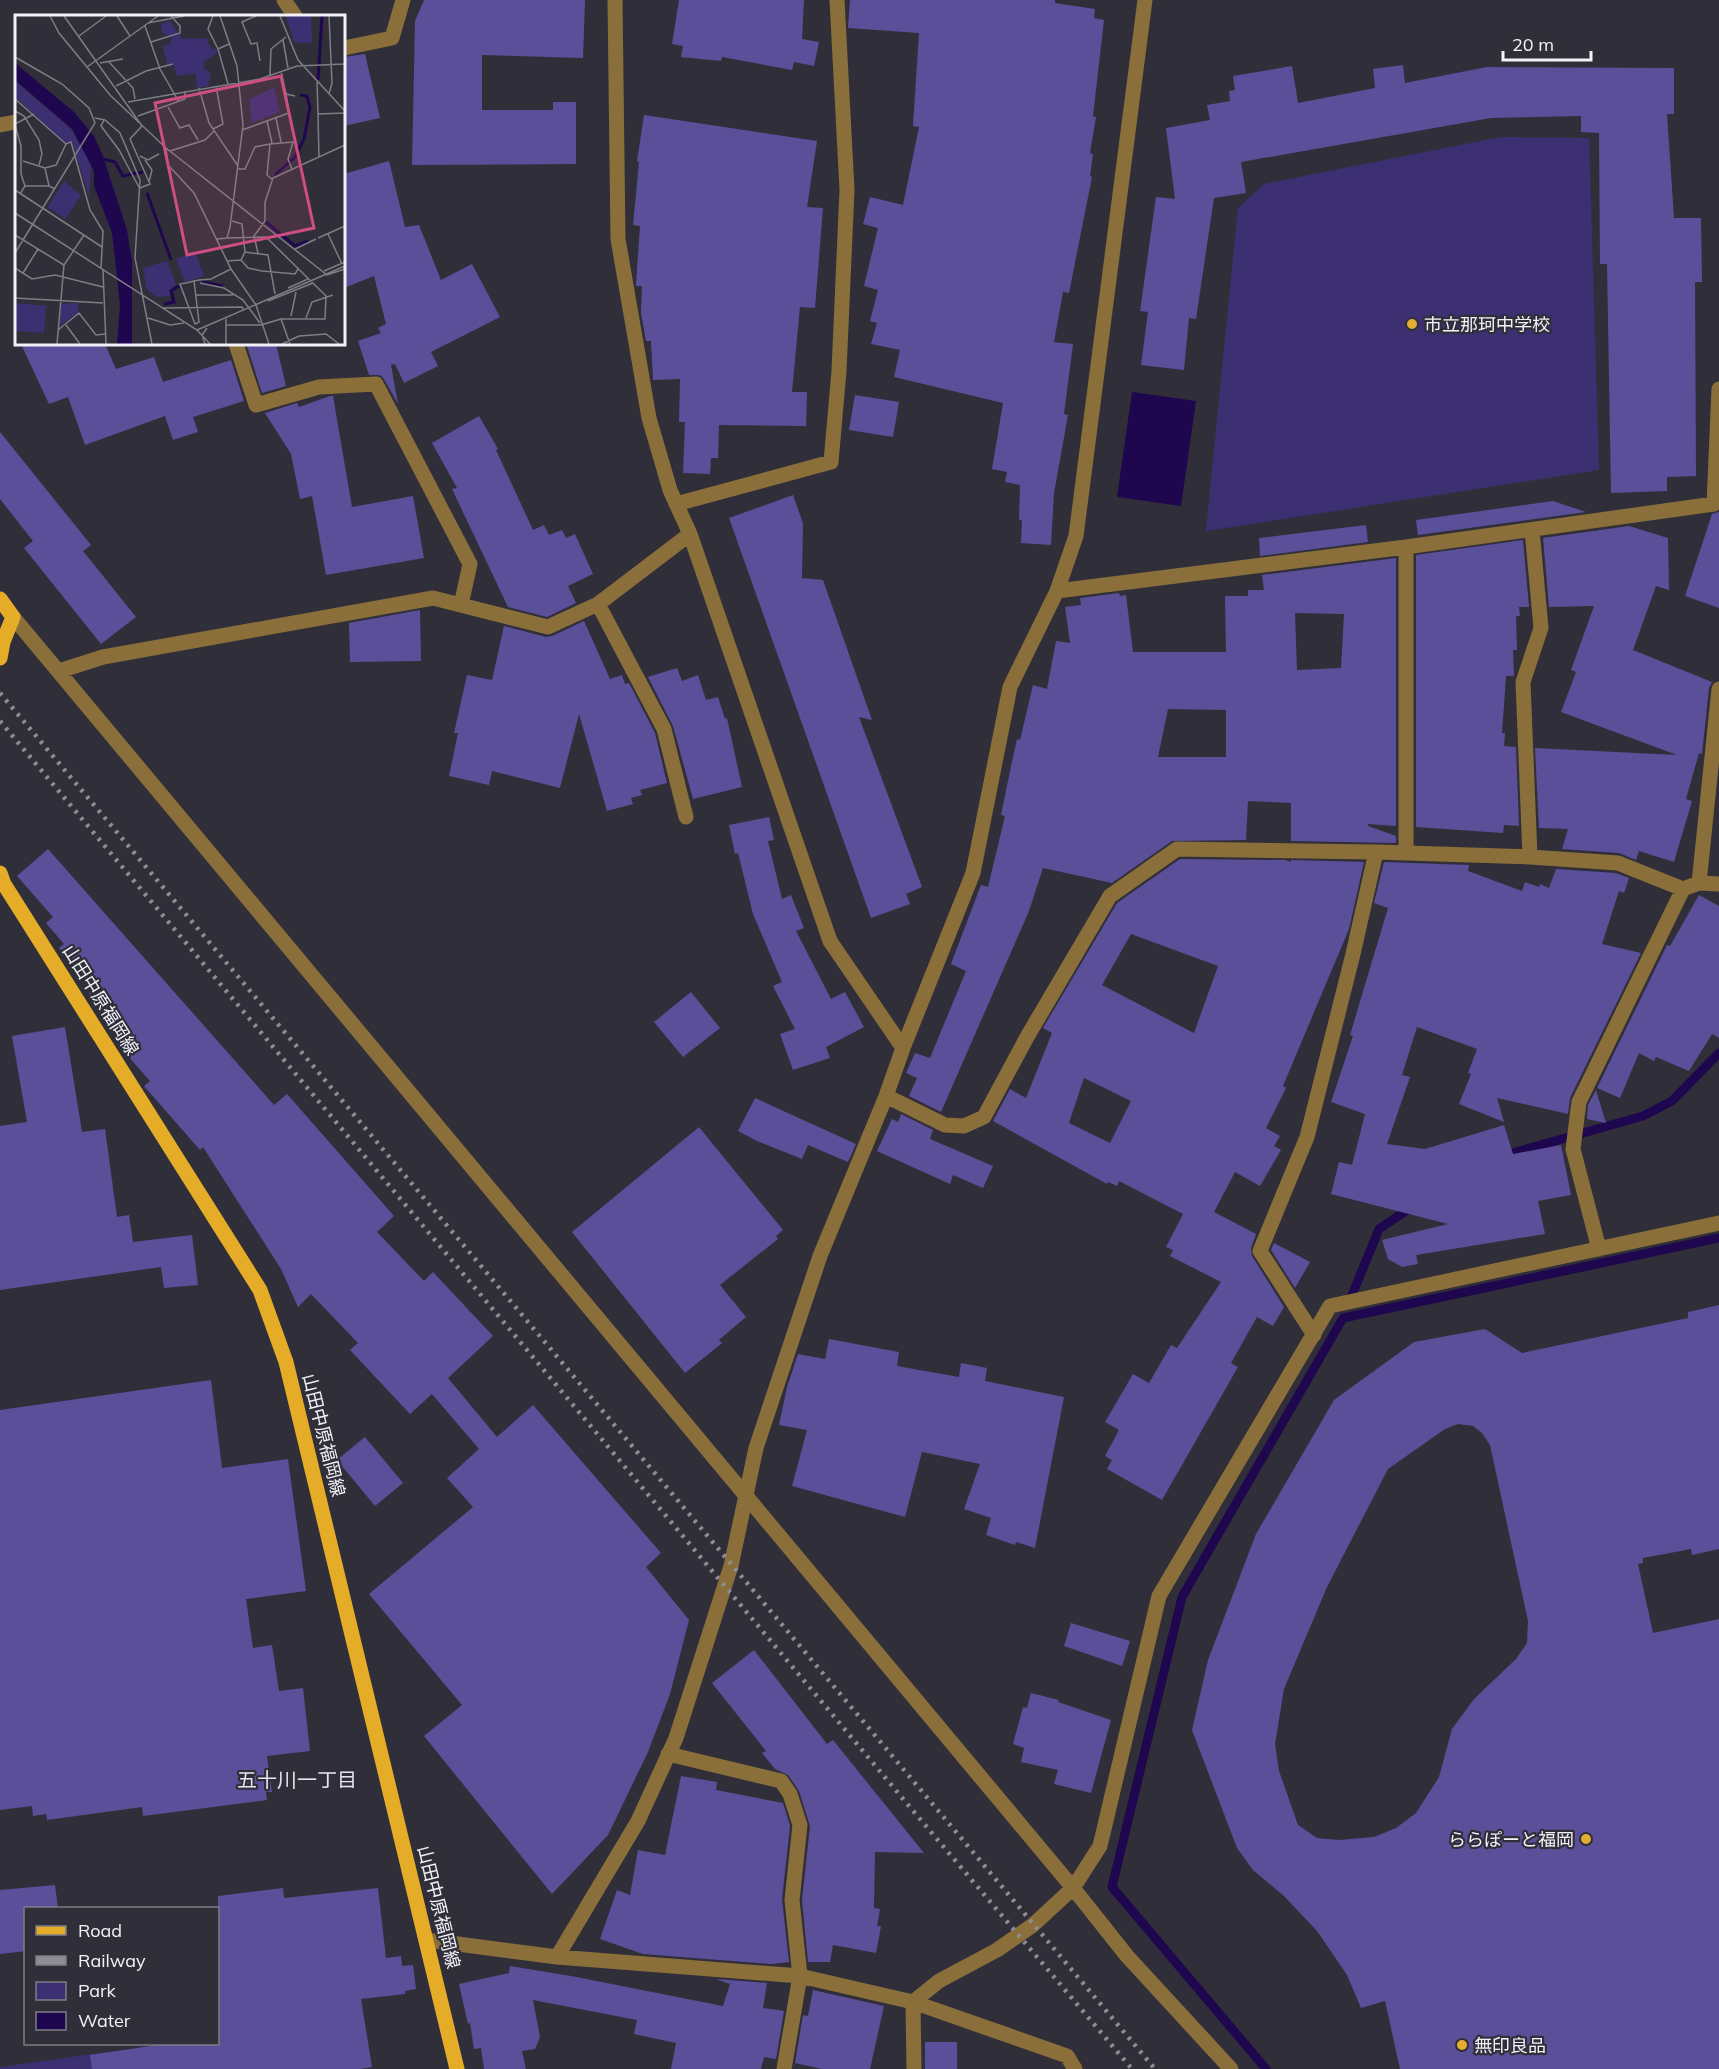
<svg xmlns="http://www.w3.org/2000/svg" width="1719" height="2069" font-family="Mulish,'Noto Sans JP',sans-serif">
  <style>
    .green { fill: #3c3073 }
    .water { fill: #1f074f }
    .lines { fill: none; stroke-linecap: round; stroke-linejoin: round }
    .stream { stroke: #1f074f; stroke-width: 9 }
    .building { fill: #5b4f9a; fill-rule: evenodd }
    .minor { stroke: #8b6f3a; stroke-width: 15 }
    .major { stroke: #e5ac27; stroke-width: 15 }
    .rail { stroke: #8e8d95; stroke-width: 4.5; stroke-dasharray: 3 6; stroke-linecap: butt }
    .poi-dot { fill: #e4ae35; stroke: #302f39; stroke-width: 2 }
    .labels { text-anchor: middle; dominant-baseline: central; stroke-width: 4.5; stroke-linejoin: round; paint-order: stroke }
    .poi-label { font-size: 18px; fill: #f2f1f8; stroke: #302f39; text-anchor: start }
    .street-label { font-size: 18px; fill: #f2f1f8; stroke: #302f39 }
    .neighbourhood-label { font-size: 20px; fill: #e4e3ef; stroke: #302f39 }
    .inset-river { fill: none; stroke: #1f074f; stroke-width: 3 }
    .inset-road { fill: none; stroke: #7e7d85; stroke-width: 1.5 }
    .view { fill: #ce4e82; fill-opacity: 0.15; stroke: #ce4e82; stroke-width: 3 }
    .inset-edge { fill: none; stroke: #f2f1f8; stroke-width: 3 }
  </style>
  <rect width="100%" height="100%" fill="#302f39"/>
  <!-- green -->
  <path class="green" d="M1501,137L1589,138L1599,470L1206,531L1238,208L1264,184Z
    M107,2052L110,2069H0V2067Z"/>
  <!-- water -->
  <path class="water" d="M1132,392L1196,401L1181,506L1117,497Z"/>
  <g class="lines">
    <!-- stream -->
    <path class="stream" d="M1502,1156L1643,1116L1672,1101L1719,1053
      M1348,1305L1379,1229L1412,1207
      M1266,2069L1112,1887L1182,1597L1343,1318L1719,1238"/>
  </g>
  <!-- building -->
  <path class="building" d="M424,0H585L583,58L482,55V110H553V102H576V164L412,165L415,21Z
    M679,0H804L802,39L819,42L814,66L794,62L792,70L722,57L721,61L681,57L683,46L672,44Z
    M850,0H1055V3L1095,9L1094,18L1104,20L1093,116L1096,117L1090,153L1093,154L1090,176L1092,177L1069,293L1063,292L1054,342L1073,344L1064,414L1068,415L1054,493L1051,545L1021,543L1022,520H1019L1020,485L1005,482L1007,472L992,469L1003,403L894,377L900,350L871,344L877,323L870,321L878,290L864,286L878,228L863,224L870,197L903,205L919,127L913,126L919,33L848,28Z
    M365,54L380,118L344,126V57Z
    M1403,65L1405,83L1487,67L1674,68V114H1667L1674,218H1701L1702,282H1695L1696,476L1667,477V491L1611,493L1607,264H1600L1599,133L1581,132V116L1491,118L1241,162L1246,193L1214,198L1196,319L1189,318L1184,370L1141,365L1148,312L1140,311L1156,197L1175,199L1166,128L1210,120L1207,105L1230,101L1229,91L1235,90L1233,76L1292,66L1298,103L1375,88L1373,69Z
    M644,115L817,141L807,207L823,208L815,308L800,307L792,392H807L806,426L719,425L718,458H711L710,474L683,473L685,422H679L680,379L653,380L651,341H646L641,313L642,286H636V284L640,226L633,225L639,162L637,161Z
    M389,161L405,227L419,225L441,280L472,264L500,317L431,352L438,366L404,383L395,364L391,365L398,404L384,379L380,375H369L358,341L381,333L378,328L386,324L374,276L344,288V174Z
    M21,344H105L116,369L154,357L163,382L231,360L244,401L193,417L198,432L173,440L165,416L85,445L68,397L49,404Z
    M256,344H276L286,386L262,393L247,346Z
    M855,395L899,402L893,437L849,430Z
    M330,396H333L352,507L413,496L424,558L326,575L312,496L300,499L291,454L265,413L297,403L299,407Z
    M479,416L498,449L496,450L533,530L544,525L549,535L562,530L566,538L575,534L593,574L568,586L576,603L547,617L508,607L452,489L457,488L432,443Z
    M0,432L91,545L83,551L136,617L101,644L24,548L33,541L0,499Z
    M793,495L803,523L802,578L823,580L872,720L859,717L922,887L906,894L910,904L871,918L729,518Z
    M1553,501L1586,512L1418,535L1416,520Z
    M1719,512V608L1685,596L1712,514Z
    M1366,525L1368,542L1260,556L1259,538Z
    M1629,526L1668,538L1669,590L1656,586L1633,650L1712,682L1709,688L1702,754L1699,753L1686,799L1692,801L1674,862L1639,851L1636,860L1619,853L1562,849L1568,829L1539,828L1535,748L1677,755L1561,712L1576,672L1571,670L1594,606L1549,607L1543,538Z
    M1523,540L1529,607H1519L1520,616H1516L1517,650H1513L1514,676H1506L1502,733H1505L1504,746L1516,747L1519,826L1504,825L1503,833L1416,827V555Z
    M1396,558V826L1368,824V826L1396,836V843L1291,841V803L1248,801L1246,840L1172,841L1112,883L1043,868L1029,911L941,1112L909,1096L917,1078L906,1073L915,1053L930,1058L966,971L951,964L981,885L988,887L1005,816L1001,815L1011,766L1017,739L1020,740L1033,685L1047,689L1056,641L1070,643L1065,607L1081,605L1080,598L1119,593L1120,596L1126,595L1133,652H1226L1225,596H1248V590H1264L1262,575ZM1295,613L1344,614L1341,668L1297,670ZM1168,709L1226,710V757H1158Z
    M420,610L421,661L350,662L349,623Z
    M584,621L610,679L622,675L625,684L629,683L655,733L667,783L640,790L642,795L631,798L633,804L607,811L579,714L560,788L492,771L489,785L449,776L458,733H454L467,675L492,680L504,626L546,637L552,636Z
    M677,668L682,681L698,675L706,700L718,697L725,719L727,718L742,787L693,799L673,726L648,677Z
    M769,817L774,840L768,841L782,899L791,895L804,928L796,931L831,999L845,992L864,1027L826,1047L830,1058L793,1070L780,1034L795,1029L773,986L782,982L753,914L738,853L735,854L729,825Z
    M48,849L274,1105L287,1094L394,1216L377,1232L424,1281L433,1272L493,1336L448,1378L497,1437L533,1405L661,1553L646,1567L689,1620L670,1694L648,1752L608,1835L552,1894L424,1736L462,1705L369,1594L473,1507L447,1478L479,1449L432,1394L410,1414L350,1350L358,1343L311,1294L298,1307L281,1269L203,1147L200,1150L144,1086L150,1081L128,1056L133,1051L114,1029L117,1026L89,993L94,988L59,948L64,944L46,923L53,917L17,876Z
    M1180,859L1285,860L1291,862V860L1364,862L1349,929L1283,1086L1286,1088L1266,1128L1280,1136L1274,1146L1281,1150L1260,1186L1235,1172L1214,1212L1256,1234L1251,1248L1252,1256L1284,1307L1273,1326L1257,1317L1231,1363L1238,1367L1162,1500L1107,1469L1112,1460L1105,1456L1119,1430L1105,1422L1133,1374L1149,1383L1171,1345L1177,1348L1221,1282L1170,1256L1173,1250L1166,1247L1183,1214L1119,1181L1117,1186L1108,1182L1107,1184L993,1121L1010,1089L1026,1098L1052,1033L1043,1028L1117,903ZM1131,934L1218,966L1194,1033L1102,985ZM1084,1078L1131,1101L1110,1143L1069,1123Z
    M1384,862L1469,865L1468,871L1522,891L1525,882L1539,887L1540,884L1549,888L1556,869L1616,873L1629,878L1624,893L1619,891L1602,944L1641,953L1570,1098L1568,1114L1497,1098L1504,1122L1459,1104L1471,1074L1468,1073L1477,1049L1417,1027L1402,1075L1410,1077L1387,1144L1425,1149L1504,1125L1513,1154L1561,1145L1571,1195L1538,1201L1545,1234L1416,1255L1418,1264L1402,1267L1388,1259L1382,1240L1448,1224L1331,1194L1339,1162L1352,1165L1365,1114L1331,1102L1353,1036L1350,1035L1388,908L1374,903Z
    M1699,895L1719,906V1038L1712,1034L1689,1071L1656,1057L1654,1061L1639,1053L1620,1098L1597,1088L1667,945L1670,946Z
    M691,992L720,1028L683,1057L654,1022Z
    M65,1027L82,1132L105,1129L117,1217L129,1215L133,1242L192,1235L198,1285L164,1288L161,1267L0,1290V1126L27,1122L12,1036Z
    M1596,1090L1606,1123L1587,1119L1588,1105Z
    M755,1098L856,1144L848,1162L808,1145L802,1159L757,1141L738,1131Z
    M901,1114L933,1130L930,1139L993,1166L983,1188L953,1175L950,1184L877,1151L892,1119L898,1122Z
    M699,1127L783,1230L776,1236L778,1239L720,1285L746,1317L719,1340L722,1343L685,1373L572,1232Z
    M1274,1243L1310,1262L1295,1288L1271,1250Z
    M1719,1305V1549L1692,1555L1691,1549L1643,1558V1563L1638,1564L1653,1633L1719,1619V2069H1400L1385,2001L1361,2008L1347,1975L1317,1931L1284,1896L1253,1870L1237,1848L1192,1730L1208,1660L1256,1534L1334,1400L1414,1342L1485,1329L1522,1353L1688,1318V1312ZM1458,1424L1473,1426L1482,1433L1490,1445L1528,1621L1527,1643L1516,1659L1474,1699L1452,1729L1439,1777L1416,1813L1396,1828L1374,1837L1339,1840L1317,1838L1298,1825L1279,1771L1275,1744L1284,1689L1327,1587L1388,1469L1445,1429Z
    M829,1339L899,1352L897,1366L959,1377L961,1363L987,1368L985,1381L1064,1397L1035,1548L1016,1542L1015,1545L986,1535L991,1518L964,1509L980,1464L922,1452L905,1517L792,1486L807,1430L779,1425L787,1387L798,1354L825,1359Z
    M211,1380L222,1468L288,1459L306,1591L246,1599L253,1648L272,1645L279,1691L303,1688L310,1751L267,1756L272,1792H266L267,1800L143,1816L142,1807L47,1820L46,1814L33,1816L32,1806L0,1810V1410Z
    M365,1437L403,1483L375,1506L337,1460Z
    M1071,1623L1130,1641L1122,1666L1064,1646Z
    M754,1650L827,1744L833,1740L924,1853L875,1852L874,1908L880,1909L877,1926H881L876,1953L833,1945L830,1962H808L802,1900L810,1826L799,1791L788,1775L775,1769L762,1753L766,1751L712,1683Z
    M1031,1693L1059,1700L1058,1702L1111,1720L1091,1793L1054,1784L1058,1770L1021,1762L1024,1748L1013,1744L1023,1707L1027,1708Z
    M681,1776L717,1782L716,1790L783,1803L790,1826L782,1899L789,1962L771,1964L643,1954L600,1939L617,1890L630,1895L638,1850L665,1855Z
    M55,1885L58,1908H26V1951L0,1954V1890Z
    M283,1888L284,1898L378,1888L386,1958L401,1956L402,1966L413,1965L416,1989L405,1991V1994L361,1999L372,2067L360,2069H92L90,2055L170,2043H218V1896Z
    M510,1966L571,1976L723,2006L730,1984L716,1979L767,1983L763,2008L784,2011L776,2059L764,2057L761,2069H671L676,2043L634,2034L637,2020L533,2000L540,2037L535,2049L522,2051L526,2069H484L481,2048L474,2049L470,2023L468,2024L459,1984L509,1973Z
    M813,1990L884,2006L870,2069H822L795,2063L803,2015L808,2016Z
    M925,2042H957V2069H925Z"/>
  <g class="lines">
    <!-- minor -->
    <path class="minor" d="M284,0L295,16
      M615,0L618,239L649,418L670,490L690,534L830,941L903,1048
      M344,48L392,38L403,0
      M0,125L16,122
      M236,344L256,405L319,387L376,384L470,564L461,605
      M676,504L831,462L839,371L847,190L837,0
      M1406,547V851
      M1057,591L1406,547L1714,504L1719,389
      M598,604L664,729L686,817
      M13,617L1073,1888L1127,1956L1231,2069
      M59,671L103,657L433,598L548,627L598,604L690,534
      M1530,857L1523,682L1541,628L1532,530
      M1699,883L1719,884
      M1683,889L1699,883L1719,689
      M886,1096L945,1125L964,1126L984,1117L1027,1037L1110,896L1177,849L1376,852
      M1314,1335L1260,1251L1307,1137L1353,954L1376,852L1530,857L1618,863L1683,889L1579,1102L1573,1149L1599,1249
      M668,1754L781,1781L790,1794L800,1825L792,1900L800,1976L784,2069
      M427,1940L557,1957L638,1821L676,1738L731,1566L756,1448L820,1256L886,1096L903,1048L973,873L1010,687L1057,591L1076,536L1145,0
      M557,1957L800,1976L913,2002L1067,2056L1075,2069
      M914,2069L913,2002L939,1981L997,1950L1033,1925L1073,1888L1100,1846L1159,1596L1330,1306L1719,1223"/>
    <!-- major -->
    <path class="major" d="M0,599L13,617L3,642L0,658
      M0,873L4,884L260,1290L286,1362L457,2069"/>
    <!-- rail -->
    <path class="rail" d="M0,693L1155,2069
      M0,721L909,1806L1132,2069"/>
  </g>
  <!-- markers -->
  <g class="poi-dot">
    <circle cx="1412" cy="324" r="6"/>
    <circle cx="1586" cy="1839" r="6"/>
    <circle cx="1462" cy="2045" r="6"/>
  </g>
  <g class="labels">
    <!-- poi labels -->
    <g class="poi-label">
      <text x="1424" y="324">市立那珂中学校</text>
      <text x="1574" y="1839" text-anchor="end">ららぽーと福岡</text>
      <text x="1474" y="2045">無印良品</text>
    </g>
    <!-- street labels -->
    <g class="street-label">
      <text transform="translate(101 1000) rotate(58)">山田中原福岡線</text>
      <text transform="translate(324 1435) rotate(76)">山田中原福岡線</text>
      <text transform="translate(439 1907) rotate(76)">山田中原福岡線</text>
    </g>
    <!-- neighbourhood labels -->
    <g class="neighbourhood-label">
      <text x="297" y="1779">五十川一丁目</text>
    </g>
  </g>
  <!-- overview -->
  <g transform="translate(15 15)">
    <rect width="330" height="330" fill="#302f39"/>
    <path d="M271,1H296L297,28L279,27ZM155,6L167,24L191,23L197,35L201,34L202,38L189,47V53L196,58L193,71L182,73L181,58L162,61L158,48L152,50L148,31L155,29L157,22L148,18L146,9ZM0,66L56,114L76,149L74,182L57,127L51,128L0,82ZM259,73L265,97L237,108L234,84ZM49,166L66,180L50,204L33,192ZM180,237L189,261L170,267L161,244ZM152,246L161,270L156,273L155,281L142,282L132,275L128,253ZM0,288L31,291L29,318L0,316ZM63,288V298L45,310L46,289Z" fill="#3c3073"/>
    <path d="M0,48L59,97L79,121L88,141L112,215L117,246V329H102L105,290L97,218L79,171V156L57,114L0,65Z" fill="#1f074f"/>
    <path class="inset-river" d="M303,65L307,1M88,144L100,147L108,161L128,157M260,160L280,142L289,124L295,92L292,81L285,80M132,178L156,245M251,207L280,231L293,226M187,267L208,271M149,289L159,287L156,276L164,271"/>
    <path class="inset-road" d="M35,1L44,18L95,80L151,133L153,150L179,178L216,254L241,290L254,329M49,1L127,111M102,1L115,21M198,1L193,14L203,34M241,1L227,7L236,29L242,28L245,46M265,1L283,45L330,96M133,8L169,1M130,11L145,54L164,87M64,21L91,1M268,25L273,53M136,27L165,18V11L156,1M0,42L47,69L74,93L80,108L0,238M94,47L118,73L120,84M85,48L108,44M72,52L143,1M266,56L271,79L280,81M255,60L256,34L271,22M302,67L303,99M213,69L203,34L214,29M101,71L131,56L158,49M184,73L194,108L223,151M314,79L317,68L314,1M0,84L51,129L56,127L75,195L88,216L86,253M113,87L245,64L282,51L330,49M153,92L165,113L174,110L183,125M0,96L9,101L24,125L27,139L24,150M123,101L170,84V76M80,103L90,105L105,118L125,165L120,243L137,329M261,103L266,127M89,105L86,111L104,135L125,174M252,106L257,128M0,109L19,99M0,110L6,131V159L10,171M198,114L208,109L201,71M227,115L274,98L271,79M151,133L312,260L330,254M155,136L190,125L199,116M125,141L133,145L144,139M304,143L303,99L330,98M130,145L137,155L134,167M8,146L30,153L41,150L51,129M30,153L34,171M222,154H230L240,132L255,129M258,165L252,160L255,129L278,127L273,144L277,154M125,173L135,169L115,124L127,111M0,175L87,232M5,179L10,171H34L40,174M0,198L182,315L195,329M217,206L227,209L230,237M313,219L327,249M0,220L49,250M212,223L251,222L311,281L310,304H266M303,223L330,211M202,224L212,223L215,212L228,110L222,51L205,1M280,234L301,224M243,238L239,221L250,206V187L258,163L330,130M226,245L230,237L253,240L260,279M212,246L226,245L233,253L247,256L280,259L283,254M0,253L17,264L40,260L88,272M88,255L91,329M309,256L330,247M8,258L23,234M179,266L184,307L180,309L165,269L171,268L179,266L184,265L196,264L216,254M185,268L209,273L228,285L245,308M273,273L293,264M180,280H218M0,283L88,288M253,286L298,268M148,293L227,292L229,295M276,301L281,277M133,303L155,310L169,308M291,303L297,287L318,280M211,304V310H246L266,304L275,329M51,310L65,329M43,315L64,298L81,320L91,319M182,315L330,251M42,329L49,250L69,220M190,329L187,320L192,313M211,329V310M267,329L284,321L311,319L324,329"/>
    <path class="view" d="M266,61L299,213L172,240L140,88Z"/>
    <rect width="330" height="330" class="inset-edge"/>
  </g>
  <!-- legend -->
  <rect x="24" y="1907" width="195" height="138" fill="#302f39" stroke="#7e7d85" stroke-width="1.5"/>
  <rect x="36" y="1926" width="30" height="9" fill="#e5ac27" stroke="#7e7d85" stroke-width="1.5"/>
  <text x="78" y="1937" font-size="18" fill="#f2f1f8">Road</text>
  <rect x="36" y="1956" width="30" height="9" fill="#8e8d95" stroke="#7e7d85" stroke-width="1.5"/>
  <text x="78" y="1967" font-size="18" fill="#f2f1f8">Railway</text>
  <rect x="36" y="1982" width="30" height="18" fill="#3c3073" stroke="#7e7d85" stroke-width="1.5"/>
  <text x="78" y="1997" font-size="18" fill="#f2f1f8">Park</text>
  <rect x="36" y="2012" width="30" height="18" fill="#1f074f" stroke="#7e7d85" stroke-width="1.5"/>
  <text x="78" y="2027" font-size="18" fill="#f2f1f8">Water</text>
  <!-- scale -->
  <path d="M1503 51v9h88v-9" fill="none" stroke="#f2f1f8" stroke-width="3"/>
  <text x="1512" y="51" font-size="18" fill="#f2f1f8" stroke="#302f39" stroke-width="4.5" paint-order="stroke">20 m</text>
</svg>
